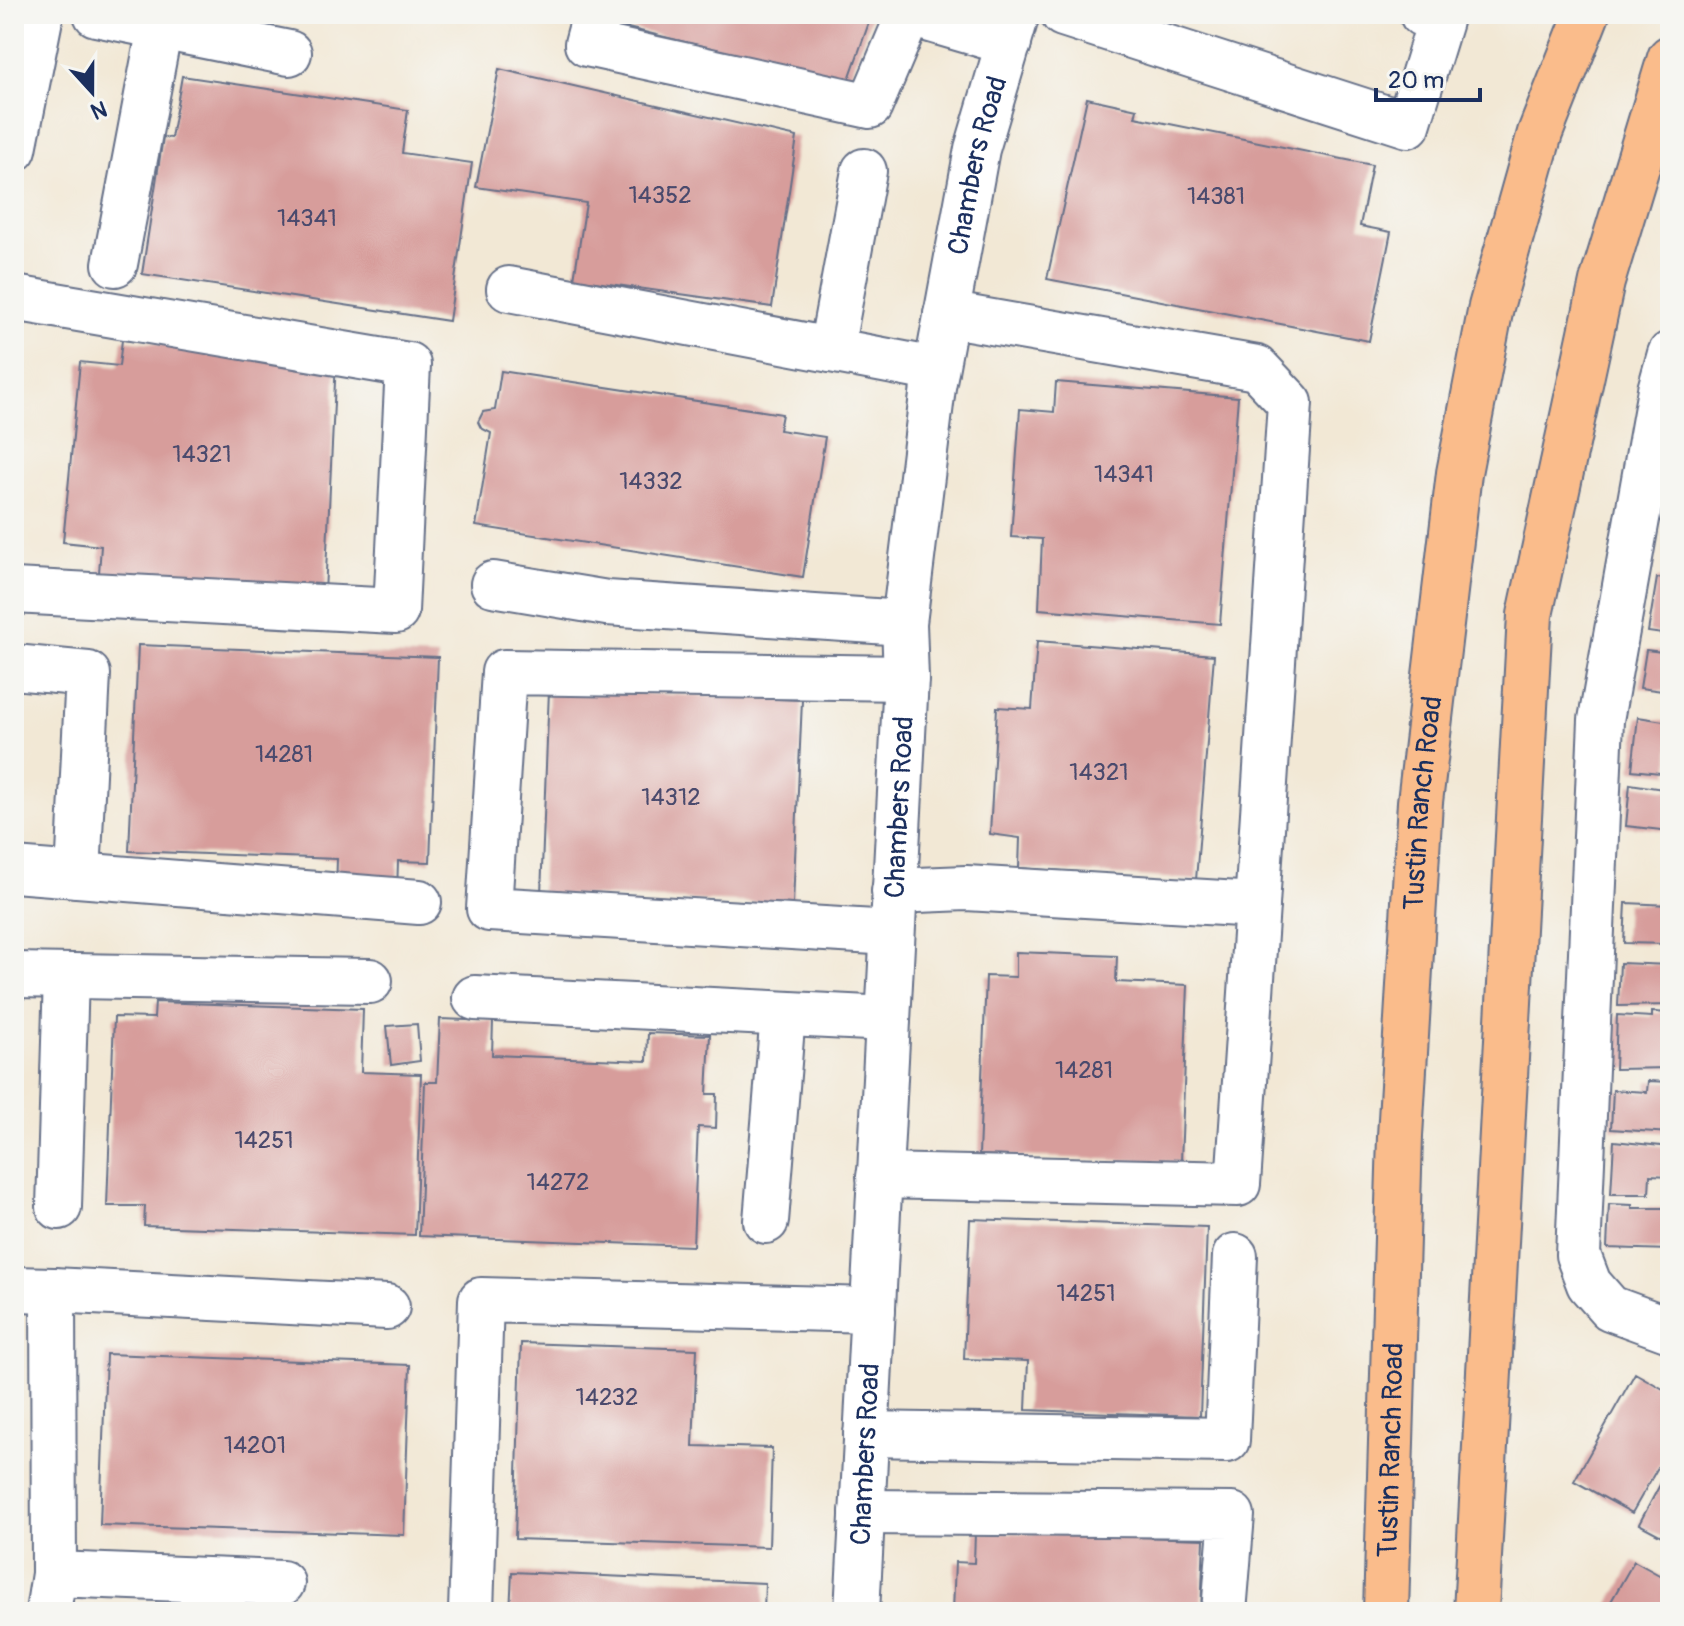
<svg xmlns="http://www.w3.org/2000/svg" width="1684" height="1626" font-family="Pangolin,sans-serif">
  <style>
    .building { fill: #d79d9b }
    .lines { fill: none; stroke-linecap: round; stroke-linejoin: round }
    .minor-casing { stroke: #667088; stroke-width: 48 }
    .major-casing { stroke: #667088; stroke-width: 48 }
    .minor { stroke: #fff; stroke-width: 44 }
    .major { stroke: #fabc8b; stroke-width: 44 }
    .labels { text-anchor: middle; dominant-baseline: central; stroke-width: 6; stroke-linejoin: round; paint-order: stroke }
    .number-label { font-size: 24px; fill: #4a4a6d }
    .street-label { font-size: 28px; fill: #1b2f5e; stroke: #f6f6f2 }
  </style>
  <rect width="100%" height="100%" fill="#f6f6f2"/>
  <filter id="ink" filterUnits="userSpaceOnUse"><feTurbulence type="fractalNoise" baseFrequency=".0125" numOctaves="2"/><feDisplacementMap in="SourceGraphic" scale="16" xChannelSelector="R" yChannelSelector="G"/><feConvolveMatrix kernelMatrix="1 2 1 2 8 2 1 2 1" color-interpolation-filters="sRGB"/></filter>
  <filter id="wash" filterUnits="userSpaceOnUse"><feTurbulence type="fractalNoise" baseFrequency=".006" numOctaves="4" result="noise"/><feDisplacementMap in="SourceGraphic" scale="32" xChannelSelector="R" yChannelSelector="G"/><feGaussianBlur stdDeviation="1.8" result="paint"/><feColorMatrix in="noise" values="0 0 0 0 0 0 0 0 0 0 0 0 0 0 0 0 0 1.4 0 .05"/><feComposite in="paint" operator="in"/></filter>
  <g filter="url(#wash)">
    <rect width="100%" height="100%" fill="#f2e8d5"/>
    <g id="blocks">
      <!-- building -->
      <path class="building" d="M628,14H872L848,82L624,27Z
        M499,69L797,137L772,307L574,279L586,203L476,187Z
        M182,76L408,110L402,153L472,163L449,321L142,274L163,137L171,138Z
        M1087,98L1137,109L1135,117L1372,165L1360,226L1391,232L1369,341L1047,279Z
        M122,340L336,360L325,593L99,573L101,546L63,542L80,362L119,366Z
        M501,371L782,414L779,430L825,437L803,577L476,526L491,433L481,428L478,422L483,412L495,410Z
        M1056,382L1238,397L1220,624L1039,609L1042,539L1011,537L1020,409L1054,412Z
        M1668,529H1670V558L1664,557Z
        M1657,578L1670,579V635L1648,632Z
        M1037,641L1214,655L1196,880L1019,868L1020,838L990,834L997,707L1032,709Z
        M138,645L438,657L430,862L398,861L397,893L336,890L337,859L129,851Z
        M1646,650L1670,653V692L1640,688Z
        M549,690L802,700L793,904L541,894Z
        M1638,717L1670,722L1669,774L1632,770Z
        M1630,784L1670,790V831L1626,826Z
        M1626,903L1670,905V944L1624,943Z
        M1016,952L1117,956L1116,982L1188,985L1181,1162L979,1155L986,976L1016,977Z
        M1620,963L1670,965V1005L1618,1006Z
        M155,1002L363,1009L361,1072L421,1074L415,1235L144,1226L145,1206H107L114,1017L154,1018Z
        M1652,1012L1670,1013V1068L1615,1069L1617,1015L1652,1017Z
        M440,1019L493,1021L492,1055L647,1061L648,1033L710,1035L707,1094H717L716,1128L698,1127L693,1246L419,1236L425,1082H437Z
        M417,1024L420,1061L391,1065L387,1026Z
        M1648,1081L1670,1082V1133L1611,1129L1613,1090L1647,1092Z
        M1614,1141L1670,1147V1176L1650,1175L1649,1194H1611Z
        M1609,1204L1632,1205V1208H1670V1250L1607,1248Z
        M970,1219L1207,1227L1200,1416L1026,1410L1028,1361L964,1359Z
        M521,1343L697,1349L693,1446L772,1448L769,1547L515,1539Z
        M106,1354L410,1365L404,1535L100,1525Z
        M1635,1373L1670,1393V1446L1632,1513L1574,1481Z
        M1670,1466V1534L1667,1539L1639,1524Z
        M975,1532L1204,1539L1201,1612H953L955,1562L974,1563Z
        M1634,1561L1670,1581V1612H1605Z
        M512,1572L765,1583L764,1612H510Z"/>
    </g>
  </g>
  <g filter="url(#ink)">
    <use href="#blocks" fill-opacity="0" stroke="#667088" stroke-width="2"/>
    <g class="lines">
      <!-- minor casing -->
      <g class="minor-casing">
        <g id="minor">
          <path d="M96,14L289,53"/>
          <path d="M595,14L587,44L870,106L909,14"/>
          <path d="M910,14L1009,43"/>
          <path d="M1063,14L1408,125L1440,21L1422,14"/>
          <path d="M14,149L41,14"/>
          <path d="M115,264L160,27"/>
          <path d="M509,289L936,370"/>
          <path d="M14,298L408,365L396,611L14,591"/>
          <path d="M946,314L1257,368L1290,403L1257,905"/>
          <path d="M831,350L864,171"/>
          <path d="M1670,354L1660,390L1601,720L1578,1255L1589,1284L1610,1308L1670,1330"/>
          <path d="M493,584L607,603L904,623"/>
          <path d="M14,667L88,674L78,875"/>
          <path d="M14,870L419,902"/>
          <path d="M892,933L489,909L504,672L906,678"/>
          <path d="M14,975L370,981"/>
          <path d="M475,998L888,1019"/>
          <path d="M879,1176L1238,1184L1257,905L966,888L894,891"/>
          <path d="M59,1207L66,976"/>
          <path d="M766,1221L783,1014"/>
          <path d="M14,1289L53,1290L54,1574L48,1612"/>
          <path d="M53,1290L387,1307"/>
          <path d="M866,1434L1227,1440L1235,1256"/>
          <path d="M862,1512L1232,1515L1224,1612"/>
          <path d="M54,1574L282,1583"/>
          <path d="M471,1612L481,1300L873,1310"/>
          <path id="s1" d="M857,1612L906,678L904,623L933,387L977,149L1017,14"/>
        </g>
      </g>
      <!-- major casing -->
      <g class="major-casing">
        <g id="major">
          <path id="s2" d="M1386,1612L1400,1136L1420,802L1459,473L1491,307L1540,133L1587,14"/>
          <path d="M1476,1612L1530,615L1602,282L1670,58"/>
        </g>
      </g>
      <!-- minor -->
      <use href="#minor" class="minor"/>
      <!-- major -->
      <use href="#major" class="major"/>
    </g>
  </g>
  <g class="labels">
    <!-- number labels -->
    <g class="number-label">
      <text x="660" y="195">14352</text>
      <text x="1216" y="196">14381</text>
      <text x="307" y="218">14341</text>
      <text x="202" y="454">14321</text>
      <text x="1124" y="474">14341</text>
      <text x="651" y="481">14332</text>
      <text x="284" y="754">14281</text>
      <text x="1099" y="772">14321</text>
      <text x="671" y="797">14312</text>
      <text x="1084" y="1070">14281</text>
      <text x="264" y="1140">14251</text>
      <text x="558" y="1182">14272</text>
      <text x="1086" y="1293">14251</text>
      <text x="607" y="1397">14232</text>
      <text x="255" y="1445">14201</text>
    </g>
    <!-- street labels -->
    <g class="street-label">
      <text stroke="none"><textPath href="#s1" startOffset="1454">Chambers Road</textPath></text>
      <text stroke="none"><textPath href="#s2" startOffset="810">Tustin Ranch Road</textPath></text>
      <text stroke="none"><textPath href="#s1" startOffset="806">Chambers Road</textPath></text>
      <text stroke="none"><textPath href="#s2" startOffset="162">Tustin Ranch Road</textPath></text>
      <text stroke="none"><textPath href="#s1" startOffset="158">Chambers Road</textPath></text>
    </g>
  </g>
  <!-- margin -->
  <rect width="1684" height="1626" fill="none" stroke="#f6f6f2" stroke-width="48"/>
  <!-- north arrow -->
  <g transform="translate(92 92) rotate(159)" stroke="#f6f6f2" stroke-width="6" paint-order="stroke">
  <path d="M0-6L14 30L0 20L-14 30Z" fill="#1b2f5e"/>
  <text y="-12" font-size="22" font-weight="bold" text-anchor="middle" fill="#1b2f5e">N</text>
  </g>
  <!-- scale -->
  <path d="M1376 88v12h104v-12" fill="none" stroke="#1b2f5e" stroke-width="4"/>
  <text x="1388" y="88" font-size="24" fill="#1b2f5e" stroke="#f6f6f2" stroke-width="6" paint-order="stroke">20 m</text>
</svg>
